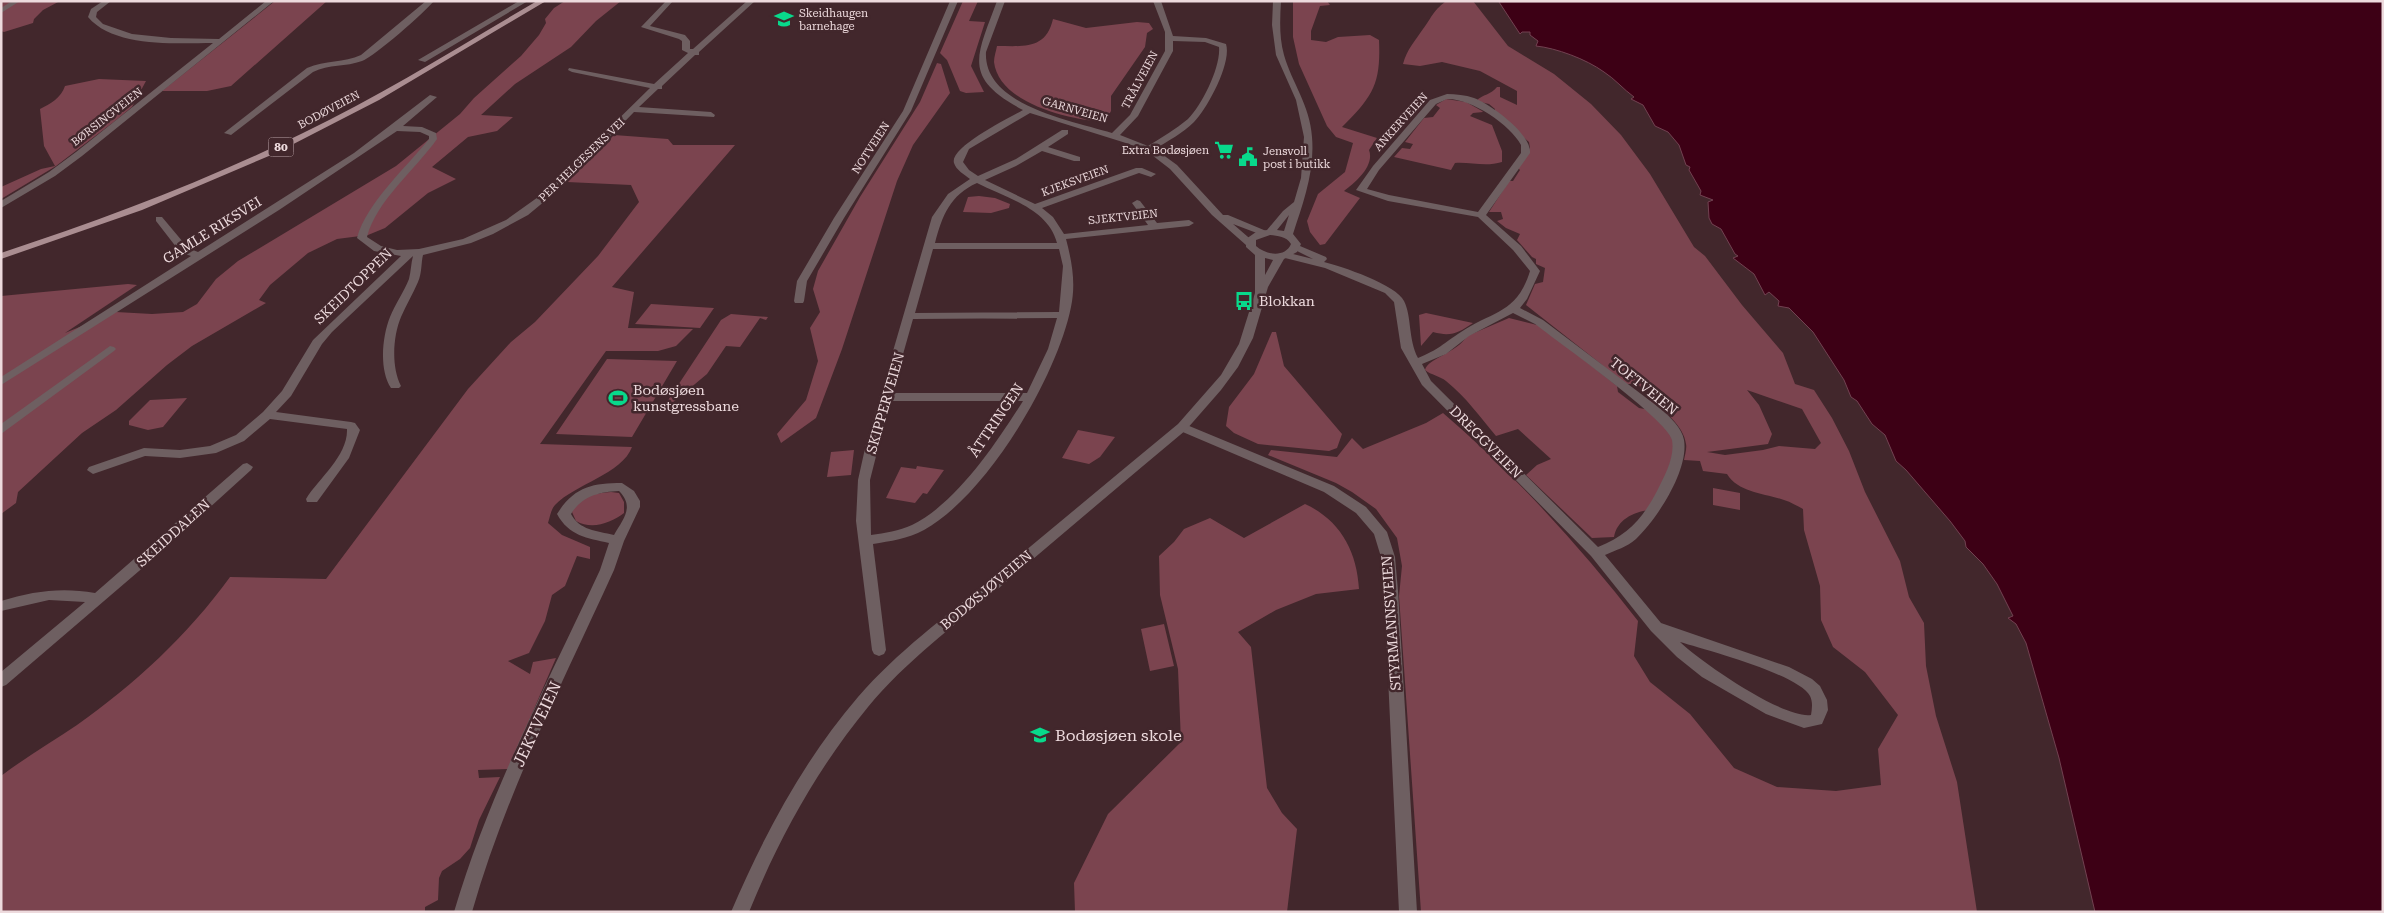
<svg xmlns="http://www.w3.org/2000/svg" width="2384" height="913" font-family="'Roboto Serif',serif">
  <style>
    .green { fill: #7b444f; fill-rule: evenodd }
    .water { fill: #3d0015; stroke: #724151 }
    .lines { fill: none; stroke-linecap: round; stroke-linejoin: round }
    .minor { fill: #6e5f61; fill-rule: evenodd }
    .tertiary { fill: #6e5f61; fill-rule: evenodd }
    .primary { fill: #aa8d91; fill-rule: evenodd }
    .labels { text-anchor: middle; dominant-baseline: central; stroke-width: 5; stroke-linejoin: round; paint-order: stroke }
    .far-poi-label { font-size: 11px; fill: #eddadd; stroke: #42272c; text-anchor: start }
    .far-street-label { font-size: 11px; fill: #eddadd; stroke: #42272c }
    .shield { fill: #42272c; stroke: #baa4a8; stroke-width: 1 }
    .shield-label { font-size: 12px; font-weight: bold; fill: #eddadd }
    .street-label { font-size: 14px; fill: #eddadd; stroke: #42272c }
    .poi-label { font-size: 14px; fill: #eddadd; stroke: #42272c; text-anchor: start }
    .near-street-label { font-size: 16px; fill: #eddadd; stroke: #42272c }
    .near-poi-label { font-size: 16px; fill: #eddadd; stroke: #42272c; text-anchor: start }
  </style>
  <rect width="100%" height="100%" fill="#42272c"/>
  <!-- green -->
  <path class="green" d="M1,1H60L43,10L34,19L33,23L4,32L1,31Z
    M275,1H327L231,86L207,91H162Z
    M565,1H621L596,21L571,47L515,84L481,115L513,117L497,131L468,137L432,167L456,179L428,193L385,228L368,235L337,239L308,253L270,285L259,300L266,303L192,346L167,365L116,410L82,433L18,492L16,503L1,514V296L128,284L137,285L65,333L116,312L152,314L183,312L197,304L216,279L238,261L396,166L460,114L474,98L521,56L539,35L546,23L545,19L554,8Z
    M963,1H978L969,21L985,22L971,66L984,92L966,93L960,91L947,60L940,53Z
    M1293,1H1327L1330,5L1320,6L1311,31V40L1326,42L1338,37L1370,35L1379,40C1381,84 1373,96 1342,127L1377,138L1369,150C1375,166 1355,183 1344,191L1360,198L1325,244L1320,245L1310,232L1307,221L1318,194L1345,172L1353,143L1336,137L1327,126L1299,64L1293,37Z
    M1446,1H1473L1508,46L1554,74L1591,104L1621,135L1650,174L1694,247L1705,256L1742,305L1783,353L1795,384L1814,390L1832,418L1849,451L1865,492L1900,561L1909,597L1924,623L1926,666L1936,716L1957,782L1977,912H1421L1399,596L1402,566L1397,538L1376,509L1352,492L1336,483L1268,455L1271,450L1337,457L1352,438L1363,449L1426,423L1443,413C1515,475 1580,546 1638,621L1634,656L1650,682L1690,714L1734,768L1777,787L1836,791L1881,785L1878,749L1898,715L1865,672L1833,647L1821,620L1820,586L1804,530L1803,509C1797,506 1791,502 1784,500C1764,493 1739,493 1727,474L1703,471L1700,461L1684,460C1685,455 1687,448 1686,444C1684,426 1664,410 1650,402L1649,390L1634,384H1623L1601,364L1526,305L1535,284L1543,282L1545,268L1536,264V259L1532,257L1517,240L1520,234L1506,228L1497,221L1503,219L1501,212H1489L1509,181H1513L1520,170L1518,168L1530,148L1529,142L1494,112L1495,109L1489,104L1476,101C1483,94 1491,95 1497,87H1500V97L1517,105V91L1480,71L1442,62L1420,66L1403,64C1407,49 1415,41 1423,29C1433,16 1431,13 1446,1ZM1747,390L1802,409L1821,443L1815,449L1779,446L1763,450L1725,455L1707,452L1768,444L1772,434L1759,405Z
    M1053,19L1086,28L1137,22L1149,23L1153,29L1147,33L1145,47L1111,96V111L1105,122C1071,120 999,104 994,62C994,57 996,51 997,46C1023,46 1046,50 1053,19Z
    M937,63L941,64L950,93L913,145L897,181L842,349L816,418L781,443L777,434L806,400L818,361L810,328L820,312L813,289L818,271L860,197L920,102Z
    M99,79L146,81L132,107L115,121L56,166L1,199V187L41,169L55,166L44,146L40,109C50,104 61,98 65,86Z
    M1446,99L1466,102L1482,111L1483,112L1473,113L1470,116L1492,125L1502,151V162C1486,167 1471,162 1455,163L1451,170L1394,157L1402,148L1410,149L1413,144L1405,142L1424,118L1433,117L1440,108L1436,105Z
    M614,135L668,139L673,145H735L612,287L634,292L628,328L693,329L676,346L658,351H606L540,444L632,447C622,474 575,484 555,505C551,509 550,517 548,523L562,535L590,547V559L577,556L565,586L552,595L545,621L529,653L508,661L530,674L533,662L556,658L508,769L478,770L479,778L500,777L479,820L470,848L460,859L442,871L439,878L438,900L425,907V912H1V776C26,757 52,742 77,725C135,684 188,635 230,577L326,579L468,389L511,342L535,322L598,256L639,202L631,185L567,182Z
    M979,196L995,198L1010,204L1009,208L991,213L963,212L968,197Z
    M651,304L714,308L700,328L635,324Z
    M1426,313L1473,323C1458,333 1451,337 1433,332L1421,346L1419,315Z
    M731,314L768,317L766,320L760,318L740,347L726,346L707,374L659,414L721,320Z
    M1509,318L1541,326L1617,386L1618,392L1639,408L1650,410L1671,433L1674,444L1673,454L1665,479L1649,510C1633,512 1617,520 1614,537L1592,538L1526,475L1537,465L1551,459L1518,429L1496,436C1479,416 1467,398 1446,381C1440,376 1431,375 1425,370C1428,358 1457,353 1467,336Z
    M1272,332H1276L1284,366L1342,434L1337,448L1329,451L1258,444L1234,433L1226,426L1229,407L1254,374Z
    M607,359L677,361L632,437L556,434Z
    M187,398L163,427L148,430L129,425V421L150,400Z
    M1078,430L1115,437L1100,457L1089,464L1062,458Z
    M854,450L851,475L827,477L831,452Z
    M917,466L944,470L927,494L923,493L915,503L886,498L901,467L916,469Z
    M1713,488L1740,493V510L1713,505Z
    M611,492L619,493L624,502V513C611,523 592,530 576,521L572,512C576,496 597,493 611,492Z
    M1305,504C1340,520 1357,551 1359,589L1316,594L1276,610L1238,632L1251,647L1267,788L1282,813L1297,829L1287,912H1075L1074,883L1108,814L1181,742L1178,669L1160,595L1159,556L1174,542L1184,529L1210,518L1244,538Z
    M1164,624L1174,666L1150,671L1141,629Z"/>
  <!-- water -->
  <path class="water" d="M2383,1V912H2095L2059,758L2026,643L2016,624L2008,618L2013,616L1997,584L1983,564L1966,547L1965,541L1950,521L1906,470L1896,461L1885,435L1872,424L1857,401L1851,397L1844,380L1813,332L1789,308L1778,306L1779,301L1769,292L1765,295L1754,274L1733,258L1738,256L1735,254L1721,229L1712,224L1709,218L1708,202L1713,200L1700,195L1701,191L1689,170L1690,167L1686,165L1679,145L1668,132L1655,126L1643,105L1631,99L1634,97C1623,89 1615,79 1604,72C1586,59 1556,48 1536,46L1538,41L1530,35V32H1522L1520,34L1499,2Z"/>
  <g class="lines">
    <!-- minor -->
    <path class="minor" d="M12,1H20L1,13V8Z
      M103,1H111L97,12L96,17L103,24L132,34L171,38L219,39L266,1H274L82,156L55,176L1,208V201L49,172L76,152L213,43C176,43 114,48 88,17L91,9Z
      M426,1H434C424,13 375,56 362,61C346,67 329,64 313,72L231,135L224,133L307,68C325,60 344,63 361,55Z
      M519,1H528L425,62L418,60Z
      M666,1H673L650,26L685,35L690,41V49H693L747,1H755L699,52V55H695L662,86V89H658L639,107L711,112L715,115L714,117L634,112L557,191L528,215L493,234L471,243L423,255C421,263 422,273 418,282C413,294 406,305 401,317C393,336 391,367 401,386L399,388H391C379,370 382,337 390,317C395,304 404,292 409,279C411,271 411,263 413,256L332,332L322,344L291,396L276,412L351,422L355,423L360,430L349,458L317,502H307L306,499C319,478 348,456 347,429L270,419L244,441L216,453L180,458L145,456L93,474L87,470L89,467L144,448L180,450L210,446L236,435L263,412L282,391L313,340L401,256L374,251L357,238C367,202 406,168 429,139V136L420,132L397,131L279,210L1,385V377L191,256L180,252L156,221V217H162L188,248L198,252L354,153L430,95L437,97L403,126L422,127L436,133L437,139C416,169 376,201 367,237L381,246L397,250L419,249L463,239L506,220L541,195L650,88L572,72L568,70L569,68L654,84L688,53L682,50V41L679,39L641,27Z
      M950,1H958L911,111L844,218L807,281L804,301L803,303H795L794,301L797,281L834,218L903,111Z
      M997,1H1005L986,52C983,106 1073,121 1112,133L1130,115L1165,51V32L1153,1H1161L1173,36L1206,38L1226,44C1232,63 1207,109 1194,122C1183,133 1168,141 1155,149L1177,165L1223,215H1228L1271,233L1266,236L1262,235L1233,224L1255,243L1250,246L1246,245L1212,215L1170,169L1148,152L1129,144L1030,113L969,149L963,162L969,170L978,176L1016,159L1062,130H1068V134L1048,147L1080,157V161H1074L1042,151L1016,166L985,180L1035,204L1136,168H1142L1156,174L1151,177L1139,173L1042,208L1053,217L1064,234L1148,225L1132,203L1137,200L1140,201L1157,223L1189,220L1194,223L1189,226L1066,239C1072,262 1076,283 1071,307C1057,377 987,495 924,530C908,539 890,541 873,544L886,650L884,654L879,656L874,654L872,650L856,521L858,480L866,444L932,217L948,194L970,179C965,175 956,170 954,163C949,147 1011,117 1023,110C961,77 977,56 997,1ZM1173,41L1205,42L1219,47C1221,67 1202,105 1188,119C1176,129 1162,137 1148,146L1120,135L1138,116L1173,51ZM977,183C1006,198 1048,208 1057,243H935C942,216 950,195 977,183ZM933,249H1059L1063,266L1059,312L915,313ZM1057,318L1048,349L1027,393H892L913,319ZM890,401H1023C997,442 957,503 912,525C899,531 885,533 871,535L870,480Z
      M1447,94C1456,94 1465,95 1474,98C1490,104 1532,134 1530,153L1486,215L1521,246L1540,271L1527,299L1520,308L1543,320L1661,409C1670,417 1682,428 1684,440C1689,470 1657,519 1636,539C1627,547 1616,550 1605,555L1661,623L1789,667L1812,679L1820,686L1827,700L1828,710L1822,724L1804,728L1766,714L1702,677L1677,657L1651,631L1591,556L1422,385L1401,348L1394,302L1385,293L1325,268L1281,257L1280,255L1285,252L1313,259L1291,248L1292,246H1300L1326,257L1327,259L1324,262C1341,266 1397,285 1404,301C1412,317 1408,339 1418,358C1438,350 1444,343 1461,332C1492,311 1517,314 1530,271L1513,250L1478,217L1388,201L1356,190L1373,166L1430,100ZM1447,99C1470,98 1510,124 1521,145V153L1478,212L1389,195L1367,189L1379,170L1436,104ZM1513,313L1535,324C1558,342 1668,420 1672,440C1675,457 1665,475 1657,491C1643,518 1627,536 1598,547L1431,381L1422,364L1446,354L1469,336ZM1680,642C1706,650 1798,674 1810,696C1813,702 1812,709 1811,715C1783,719 1701,662 1680,642Z
      M110,346L114,347L116,349L114,351L1,434V424Z
      M1182,423L1334,486L1366,507L1387,532L1395,557L1398,591L1417,912H1399L1384,591L1381,557L1374,534L1356,513L1324,492L1178,430L1176,427Z
      M247,463L253,467L251,470L153,559L6,685L1,687V672L85,602L49,600L1,611V601C33,591 62,587 95,593L243,464Z
      M622,483L634,491L640,501V507L624,541L614,570C563,682 506,793 472,912H454C489,793 548,682 600,570L609,543C587,538 569,536 557,514C574,487 592,483 622,483ZM619,491C635,507 623,519 614,535C597,531 579,530 571,514C582,496 599,492 619,491Z"/>
    <!-- tertiary -->
    <path class="tertiary" d="M1273,1H1281C1280,19 1279,37 1284,55C1292,83 1310,105 1312,137C1315,172 1303,203 1293,234L1301,244L1297,252L1284,259L1268,287L1253,338L1238,367L1221,390L1186,430C1124,482 1061,535 999,588C954,626 906,661 868,707C817,769 779,838 749,912H731C764,835 803,761 858,697C897,652 945,617 991,579C1053,528 1115,476 1178,424L1221,375L1239,344L1255,293V255L1246,247V239L1256,232L1267,230L1283,211L1294,202L1301,178L1304,137L1296,100L1276,55L1272,25ZM1289,215L1284,231L1277,230ZM1270,235C1278,236 1286,236 1291,244C1285,258 1266,255 1256,246V240ZM1265,258L1273,260L1265,275Z"/>
    <!-- primary -->
    <path class="primary" d="M537,1H546L379,100L276,153L142,210L1,259V253C104,219 206,181 303,133C384,94 460,46 537,1Z"/>
  </g>
  <!-- icons -->
  <defs>
    <g id="school-bare" transform="scale(1.5)"><path d="M0-5L7-2L0 1L-7-2ZM-4 1L0 2.5L4 1V4Q0 6-4 4Z" fill="#08d98b" stroke="#42272c" stroke-width="2.5" paint-order="stroke"/></g>
    <g id="supermarket-bare" transform="scale(1.5)"><path d="M-6-5.5h2.5l.6 2H6L4.5 2H-2.5L-4.4-4H-6ZM-1.5 3.2a1.3 1.3 0 1 0 .1 0ZM3 3.2a1.3 1.3 0 1 0 .1 0Z" fill="#08d98b" stroke="#42272c" stroke-width="2.5" paint-order="stroke"/></g>
    <g id="civic-bare" transform="scale(1.5)"><path d="M-.6-6.5H3V-4.5H.6V-3L4-1V1h2V6H-6V1h2V-1L-.6-3ZM-1.2 2.5V6h2.4V2.5Z" fill="#08d98b" stroke="#42272c" stroke-width="2.5" paint-order="stroke"/></g>
    <g id="bus-bare" transform="scale(1.5)"><path d="M-5-6H5V4H4V6H2V4H-2V6H-4V4H-5ZM-3.5-4V0h7V-4ZM-3.5 1.2v1.5H-2V1.2ZM2 1.2v1.5H3.5V1.2Z" fill="#08d98b" stroke="#42272c" stroke-width="2.5" paint-order="stroke"/></g>
    <g id="stadium-bare" transform="scale(1.5)"><path d="M0-5a6.5 5 0 1 0 0 10a6.5 5 0 1 0 0-10ZM-3.5-1.8h7v3.6h-7Z" fill="#08d98b" stroke="#42272c" stroke-width="2.5" paint-order="stroke"/></g>
  </defs>
  <g fill-rule="evenodd">
    <use href="#school-bare" x="784" y="19"/>
    <use href="#supermarket-bare" x="1224" y="150"/>
    <use href="#civic-bare" x="1248" y="157"/>
    <use href="#bus-bare" x="1244" y="301"/>
    <use href="#stadium-bare" x="618" y="398"/>
    <use href="#school-bare" x="1040" y="735"/>
  </g>
  <g class="labels">
    <!-- far-poi labels -->
    <g class="far-poi-label">
      <text x="799" y="13">Skeidhaugen<tspan x="799" dy="13">barnehage</tspan></text>
      <text x="1209" y="150" text-anchor="end">Extra Bodøsjøen</text>
      <text x="1263" y="151">Jensvoll<tspan x="1263" dy="13">post i butikk</tspan></text>
    </g>
    <!-- far-street labels -->
    <g class="far-street-label">
      <text transform="translate(1140 80) rotate(-62)">TRÅLVEIEN</text>
      <text transform="translate(329 110) rotate(-28)">BODØVEIEN</text>
      <text transform="translate(1075 110) rotate(16)">GARNVEIEN</text>
      <text transform="translate(107 117) rotate(-38)">BØRSINGVEIEN</text>
      <text transform="translate(1401 122) rotate(-48)">ANKERVEIEN</text>
      <text transform="translate(871 148) rotate(-57)">NOTVEIEN</text>
      <text transform="translate(582 160) rotate(-44)">PER HELGESENS VEI</text>
      <text transform="translate(1075 181) rotate(-20)">KJEKSVEIEN</text>
      <text transform="translate(1123 217) rotate(-6)">SJEKTVEIEN</text>
    </g>
    <!-- shield labels -->
    <rect class="shield" x="268.5" y="137.5" width="25" height="19" rx="4"/>
    <g class="shield-label">
      <text x="281" y="147">80</text>
    </g>
    <!-- street labels -->
    <g class="street-label">
      <text transform="translate(212 230) rotate(-32)">GAMLE RIKSVEI</text>
      <text transform="translate(353 286) rotate(-44)">SKEIDTOPPEN</text>
      <text transform="translate(1644 386) rotate(39)">TOFTVEIEN</text>
      <text transform="translate(885 403) rotate(-74)">SKIPPERVEIEN</text>
      <text transform="translate(996 420) rotate(-56)">ÅTTRINGEN</text>
      <text transform="translate(1486 442) rotate(45)">DREGGVEIEN</text>
      <text transform="translate(173 533) rotate(-42)">SKEIDDALEN</text>
      <text transform="translate(986 590) rotate(-40)">BODØSJØVEIEN</text>
      <text transform="translate(1391 623) rotate(-94)">STYRMANNSVEIEN</text>
    </g>
    <!-- poi labels -->
    <g class="poi-label">
      <text x="1259" y="301">Blokkan</text>
      <text x="633" y="390">Bodøsjøen<tspan x="633" dy="16">kunstgressbane</tspan></text>
    </g>
    <!-- near-street labels -->
    <g class="near-street-label">
      <text transform="translate(537 724) rotate(-65)">JEKTVEIEN</text>
    </g>
    <!-- near-poi labels -->
    <g class="near-poi-label">
      <text x="1055" y="735">Bodøsjøen skole</text>
    </g>
  </g>
  <!-- border -->
  <rect width="2384" height="913" fill="none" stroke="#eddadd" stroke-width="5"/>
</svg>
